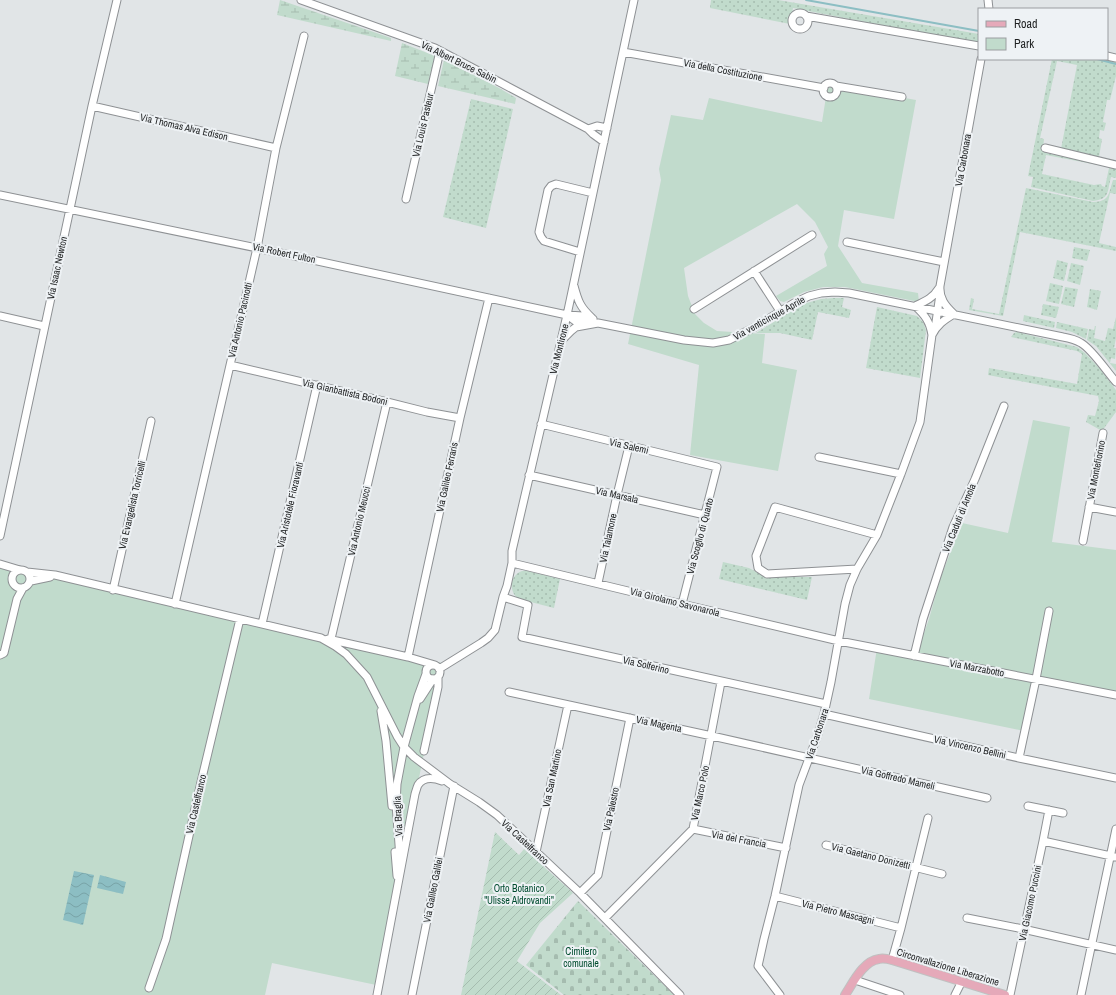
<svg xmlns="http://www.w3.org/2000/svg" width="1116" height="995" font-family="'Archivo Narrow',sans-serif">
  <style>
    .grass { fill: url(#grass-dots) }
    .wetland { fill: url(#wetland-marsh) }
    .cemetery { fill: url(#cemetery-stones) }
    .park { fill: #c1dbcc }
    .garden { fill: url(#garden-furrows) }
    .water { fill: url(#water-waves) }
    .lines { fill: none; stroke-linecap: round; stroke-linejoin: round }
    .stream { stroke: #8cbec3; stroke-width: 2 }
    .minor-casing { stroke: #8e9194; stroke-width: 9 }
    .major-casing { stroke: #c0c1c1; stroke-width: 10 }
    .minor { stroke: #fff; stroke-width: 7 }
    .major { stroke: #e5a9b9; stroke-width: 8 }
    .labels { text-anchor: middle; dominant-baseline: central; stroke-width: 4; stroke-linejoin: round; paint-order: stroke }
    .street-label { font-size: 10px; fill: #1f2122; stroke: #eef2f5 }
    .park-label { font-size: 10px; fill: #014c2f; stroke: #eef2f5 }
  </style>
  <defs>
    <pattern id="grass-dots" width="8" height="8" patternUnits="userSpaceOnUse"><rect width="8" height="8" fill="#c1dbcc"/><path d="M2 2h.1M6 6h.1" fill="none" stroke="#a5bcaf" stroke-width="1.8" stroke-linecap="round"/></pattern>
    <pattern id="wetland-marsh" width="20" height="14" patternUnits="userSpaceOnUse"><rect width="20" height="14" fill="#c1dbcc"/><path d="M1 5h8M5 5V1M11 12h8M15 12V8" fill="none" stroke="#a5bcaf"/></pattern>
    <pattern id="cemetery-stones" width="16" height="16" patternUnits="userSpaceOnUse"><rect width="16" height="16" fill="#c1dbcc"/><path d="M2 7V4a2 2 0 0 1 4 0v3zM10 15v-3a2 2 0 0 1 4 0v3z" fill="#a5bcaf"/></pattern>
    <pattern id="garden-furrows" width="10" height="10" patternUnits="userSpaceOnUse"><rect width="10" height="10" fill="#c1dbcc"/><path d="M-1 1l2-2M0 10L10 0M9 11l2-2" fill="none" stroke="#a5bcaf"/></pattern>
    <pattern id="water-waves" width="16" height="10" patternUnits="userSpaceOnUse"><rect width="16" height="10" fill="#8cbec3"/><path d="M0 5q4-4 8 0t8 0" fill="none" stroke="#78a3a7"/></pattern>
  </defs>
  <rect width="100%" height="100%" fill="#e1e5e7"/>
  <!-- grass -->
  <path class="grass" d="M711,0H778L979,34V44L793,8L790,24L710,8Z
    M1052,59H1107L1116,60V76L1110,100H1107L1103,122L1106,123L1104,131L1100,130L1099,138L1102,139L1099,157L1061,149L1077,65L1057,61L1040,138L1044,139L1043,149L1046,153L1103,164V166L1046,155L1042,174L1094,185L1101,184L1102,186L1105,187L1109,168L1111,167L1116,169V178L1111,177C1107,192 1110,199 1093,201L1031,187L1033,177L1028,176Z
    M471,99L513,109L486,228L443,217Z
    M1113,180H1116V194L1110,193L1099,243L1116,247V251L1020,232L1003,316L969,310L971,298L974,299L972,309L999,314L1026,188L1093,202C1110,201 1108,195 1113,180Z
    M1074,247L1090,250L1087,261L1072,258Z
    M1057,260L1068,263L1064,281L1053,278Z
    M1071,263L1084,266L1080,285L1067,281Z
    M1050,283L1063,286L1059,304L1046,301Z
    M1065,287L1078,289L1074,307L1061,304Z
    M1090,289L1101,291L1097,310L1087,307Z
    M833,298H844L842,307L851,310L849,318L818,312L812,340L780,333H756L803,304L821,299Z
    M1043,304L1059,307L1056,318L1041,315Z
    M877,307L917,316L923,322L926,330L920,378L866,368Z
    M1024,315L1055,322L1054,328L1023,321Z
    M1116,317V338L1114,348H1116L1115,359L1111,358L1110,363L1116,364V371L1096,346L1087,340L1089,329L1094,330L1095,326H1096L1094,338L1105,341L1108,328L1113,329Z
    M1057,322L1088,329L1086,339L1072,332L1056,328Z
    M1017,332L1077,347L1085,353L1100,369L1116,390V412L1102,431L1086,422L1088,415L1095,416L1099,401L1098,396L988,375L989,368L1077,384L1082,354L1077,351L1011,337L1014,333Z
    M723,562L749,568L766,577H812L807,600L719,579Z
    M522,571H528L560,579L554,608L519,599C508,592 510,575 522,571Z"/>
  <!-- wetland -->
  <path class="wetland" d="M280,0L391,38V41L277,15Z
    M402,43L435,56L428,84L395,76Z
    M444,60L499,88L516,98L515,104L438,86Z"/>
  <!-- cemetery -->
  <path class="cemetery" d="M578,901L674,995H564L526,965Z"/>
  <!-- park -->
  <path class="park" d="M828,84L916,100L894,219L844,210L838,246L862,283L918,293L919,302L845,287H823L804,292L784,302L780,301L776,296L827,266L824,254L828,247L815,222L797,204L684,268L688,296L695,314L704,323L717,331L765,334L762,363L797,370L778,471L690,455L699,365L628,344L661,180L659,169L671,115L703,120L709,98L822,122Z
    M1033,420L1070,427L1052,542L1116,550V696L1034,680L1024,731L869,699L877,648L916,655L929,619L940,579L962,523L1008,533Z
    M0,563L339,641L442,663L417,788L381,986L272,963L265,995H0Z"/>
  <!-- garden -->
  <path class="garden" d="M495,832L519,855L524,849L573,893L540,923L517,961L561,995H461Z"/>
  <!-- water -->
  <path class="water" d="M74,871L94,875L83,925L63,920Z
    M100,875L126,882L123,894L97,888Z"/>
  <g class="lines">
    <!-- stream -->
    <path class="stream" d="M806,0L979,31
      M1097,59L1116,64"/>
    <!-- minor casing -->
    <g class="minor-casing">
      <path id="minor" d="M301,0L435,48L588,129L593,134L604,142
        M988,0L989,9
        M792 21a8 8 0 1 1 16 0a8 8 0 1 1-16 0Z
        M806,16L979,46
        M623,52L824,88
        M1107,56L1116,58
        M823 90a7 7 0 1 1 14 0a7 7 0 1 1-14 0Z
        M836,86L902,97
        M92,106L276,148
        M588,129L597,126L607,128
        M1045,148L1116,165
        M0,195L257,248L567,315L583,316L593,319
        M406,199L440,51
        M847,242L944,262
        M580,252L544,241L541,237L539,232L548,190L551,186L556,184L593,193
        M754,271L780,311
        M574,286C578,301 580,307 592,318
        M694,309L812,235
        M567,315L575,321L586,324
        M0,316L44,326
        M935,329L940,294
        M932,335C930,322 925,315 915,306C926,301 933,298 939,288
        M560,342L571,331L576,327L598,323L684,340L713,343L729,340L755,327L794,303L809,296L821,293L835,292L849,293L1063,337C1069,338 1076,340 1081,343C1092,349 1107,372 1116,382
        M230,365L387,402L427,412L460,418
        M541,424L717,467L682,604
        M819,457L901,474
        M529,475L705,515
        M1089,507L1116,512
        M0,536L92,106L117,0
        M1083,541L1103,433
        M512,563L682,604L839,641L1116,695
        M0,564L20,570
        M857,569L767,574L758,568L756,556L775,507L877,535
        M12 579a9 9 0 1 1 18 0a9 9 0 1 1-18 0Z
        M27,572L55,575L321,638L335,646L346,654L367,677L397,736L404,747L414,757L450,784L479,802L497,815L580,893L680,995
        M31,581L50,577
        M598,583L617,495L629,446
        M113,590L151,421
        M503,597L528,605L522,637L826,704
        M175,604L257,248L276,148L304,36
        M262,624L317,385
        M328,639L408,657L435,665
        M331,639L387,402
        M0,655L4,653L17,599L23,588
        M914,656L923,619L953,527L975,479L1004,406
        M408,657L460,418L489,298
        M426 672a7 7 0 1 1 14 0a7 7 0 1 1-14 0Z
        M439,669L481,643L488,638L495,630L503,597L507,586L512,563V551L567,315L634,0
        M509,692L712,736L987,798
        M420,699L433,679
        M381,711L386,741L392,806
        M824,714L1019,758L1116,778
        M424,751L438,687V677
        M1019,758L1036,679L1049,611
        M1028,806L1063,813
        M693,829L786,848
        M1043,841L1116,857
        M826,845L942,874
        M395,852L397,876
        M536,852L568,705
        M400,858L396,804L397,784L404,747L418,696L426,674
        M580,893L598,875L630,718
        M775,896L901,928
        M605,918L693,829L721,682
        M967,918L1023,929L1116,950
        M892,960L901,928L928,818
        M855,980L900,995
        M149,988L166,939L201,782L240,619
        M377,995L415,794C416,791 417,787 418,785C424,776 434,778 442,781
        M412,995L454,786
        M780,995L758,966L764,939L775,896L799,785L817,737L824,714L831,682L845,604L850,585L857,569L877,535L901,474L920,422L932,335C937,325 944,320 954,314C945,306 939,298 940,286L981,59
        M955,995L962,981
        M1010,995L1043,841L1049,810
        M1081,995L1116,829"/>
    </g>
    <!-- major casing -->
    <g class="major-casing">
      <path id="major" d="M845,995C853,983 863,961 879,959C883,958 888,959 892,960L1005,995"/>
    </g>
    <!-- minor -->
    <use href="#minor" class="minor"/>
    <!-- major -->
    <use href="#major" class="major"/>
  </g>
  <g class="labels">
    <!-- street labels -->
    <g class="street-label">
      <text transform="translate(459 62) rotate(26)">Via Albert Bruce Sabin</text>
      <text transform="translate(723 70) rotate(11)">Via della Costituzione</text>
      <text transform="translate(423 125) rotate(-77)">Via Louis Pasteur</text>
      <text transform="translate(184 127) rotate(13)">Via Thomas Alva Edison</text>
      <text transform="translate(963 160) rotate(-80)">Via Carbonara</text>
      <text transform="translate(284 253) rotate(12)">Via Robert Fulton</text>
      <text transform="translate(57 268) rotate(-78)">Via Isaac Newton</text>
      <text transform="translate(769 318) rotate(-29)">Via venticinque Aprile</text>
      <text transform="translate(240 320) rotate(-77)">Via Antonio Pacinotti</text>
      <text transform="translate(559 349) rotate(-76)">Via Montirone</text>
      <text transform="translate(345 392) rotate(13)">Via Gianbattista Bodoni</text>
      <text transform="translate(629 446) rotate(13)">Via Salemi</text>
      <text transform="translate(1096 470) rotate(-79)">Via Montefiorino</text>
      <text transform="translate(447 477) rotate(-78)">Via Galileo Ferraris</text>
      <text transform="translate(617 495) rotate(13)">Via Marsala</text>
      <text transform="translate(132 505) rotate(-77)">Via Evangelista Torricelli</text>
      <text transform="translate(290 505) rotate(-77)">Via Aristotele Fioravanti</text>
      <text transform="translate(959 518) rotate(-68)">Via Caduti di Amola</text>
      <text transform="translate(359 521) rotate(-77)">Via Antonio Meucci</text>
      <text transform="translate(700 536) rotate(-75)">Via Scoglio di Quarto</text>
      <text transform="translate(608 538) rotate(-78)">Via Talamone</text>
      <text transform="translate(675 602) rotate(14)">Via Girolamo Savonarola</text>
      <text transform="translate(646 665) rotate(13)">Via Solferino</text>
      <text transform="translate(977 668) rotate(11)">Via Marzabotto</text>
      <text transform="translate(659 724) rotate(12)">Via Magenta</text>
      <text transform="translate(817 734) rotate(-72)">Via Carbonara</text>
      <text transform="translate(970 747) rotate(13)">Via Vincenzo Bellini</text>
      <text transform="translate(552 778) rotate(-78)">Via San Martino</text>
      <text transform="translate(898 778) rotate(13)">Via Goffredo Mameli</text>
      <text transform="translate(700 793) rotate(-78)">Via Marco Polo</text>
      <text transform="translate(196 804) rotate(-77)">Via Castelfranco</text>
      <text transform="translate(611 809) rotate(-78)">Via Palestro</text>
      <text transform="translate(398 816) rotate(-93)">Via Braglia</text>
      <text transform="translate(739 839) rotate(11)">Via del Francia</text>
      <text transform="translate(525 842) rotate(43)">Via Castelfranco</text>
      <text transform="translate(871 856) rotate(14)">Via Gaetano Donizetti</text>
      <text transform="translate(433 890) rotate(-79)">Via Galileo Galilei</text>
      <text transform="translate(1030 903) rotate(-78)">Via Giacomo Puccini</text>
      <text transform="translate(838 912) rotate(14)">Via Pietro Mascagni</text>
      <text transform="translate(948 967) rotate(17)">Circonvallazione Liberazione</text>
    </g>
    <!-- park labels -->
    <g class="park-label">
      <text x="519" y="888">Orto Botanico<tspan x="519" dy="12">"Ulisse Aldrovandi"</tspan></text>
      <text x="581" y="951">Cimitero<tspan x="581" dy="12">comunale</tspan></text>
    </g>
  </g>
  <!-- legend -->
  <rect x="978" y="8" width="130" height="52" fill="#eef2f5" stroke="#9b9ea1"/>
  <rect x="986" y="21" width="20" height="6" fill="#e5a9b9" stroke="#9b9ea1"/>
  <text x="1014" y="28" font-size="12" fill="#1f2122">Road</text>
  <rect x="986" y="38" width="20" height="12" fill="#c1dbcc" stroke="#9b9ea1"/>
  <text x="1014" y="48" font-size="12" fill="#1f2122">Park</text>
</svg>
